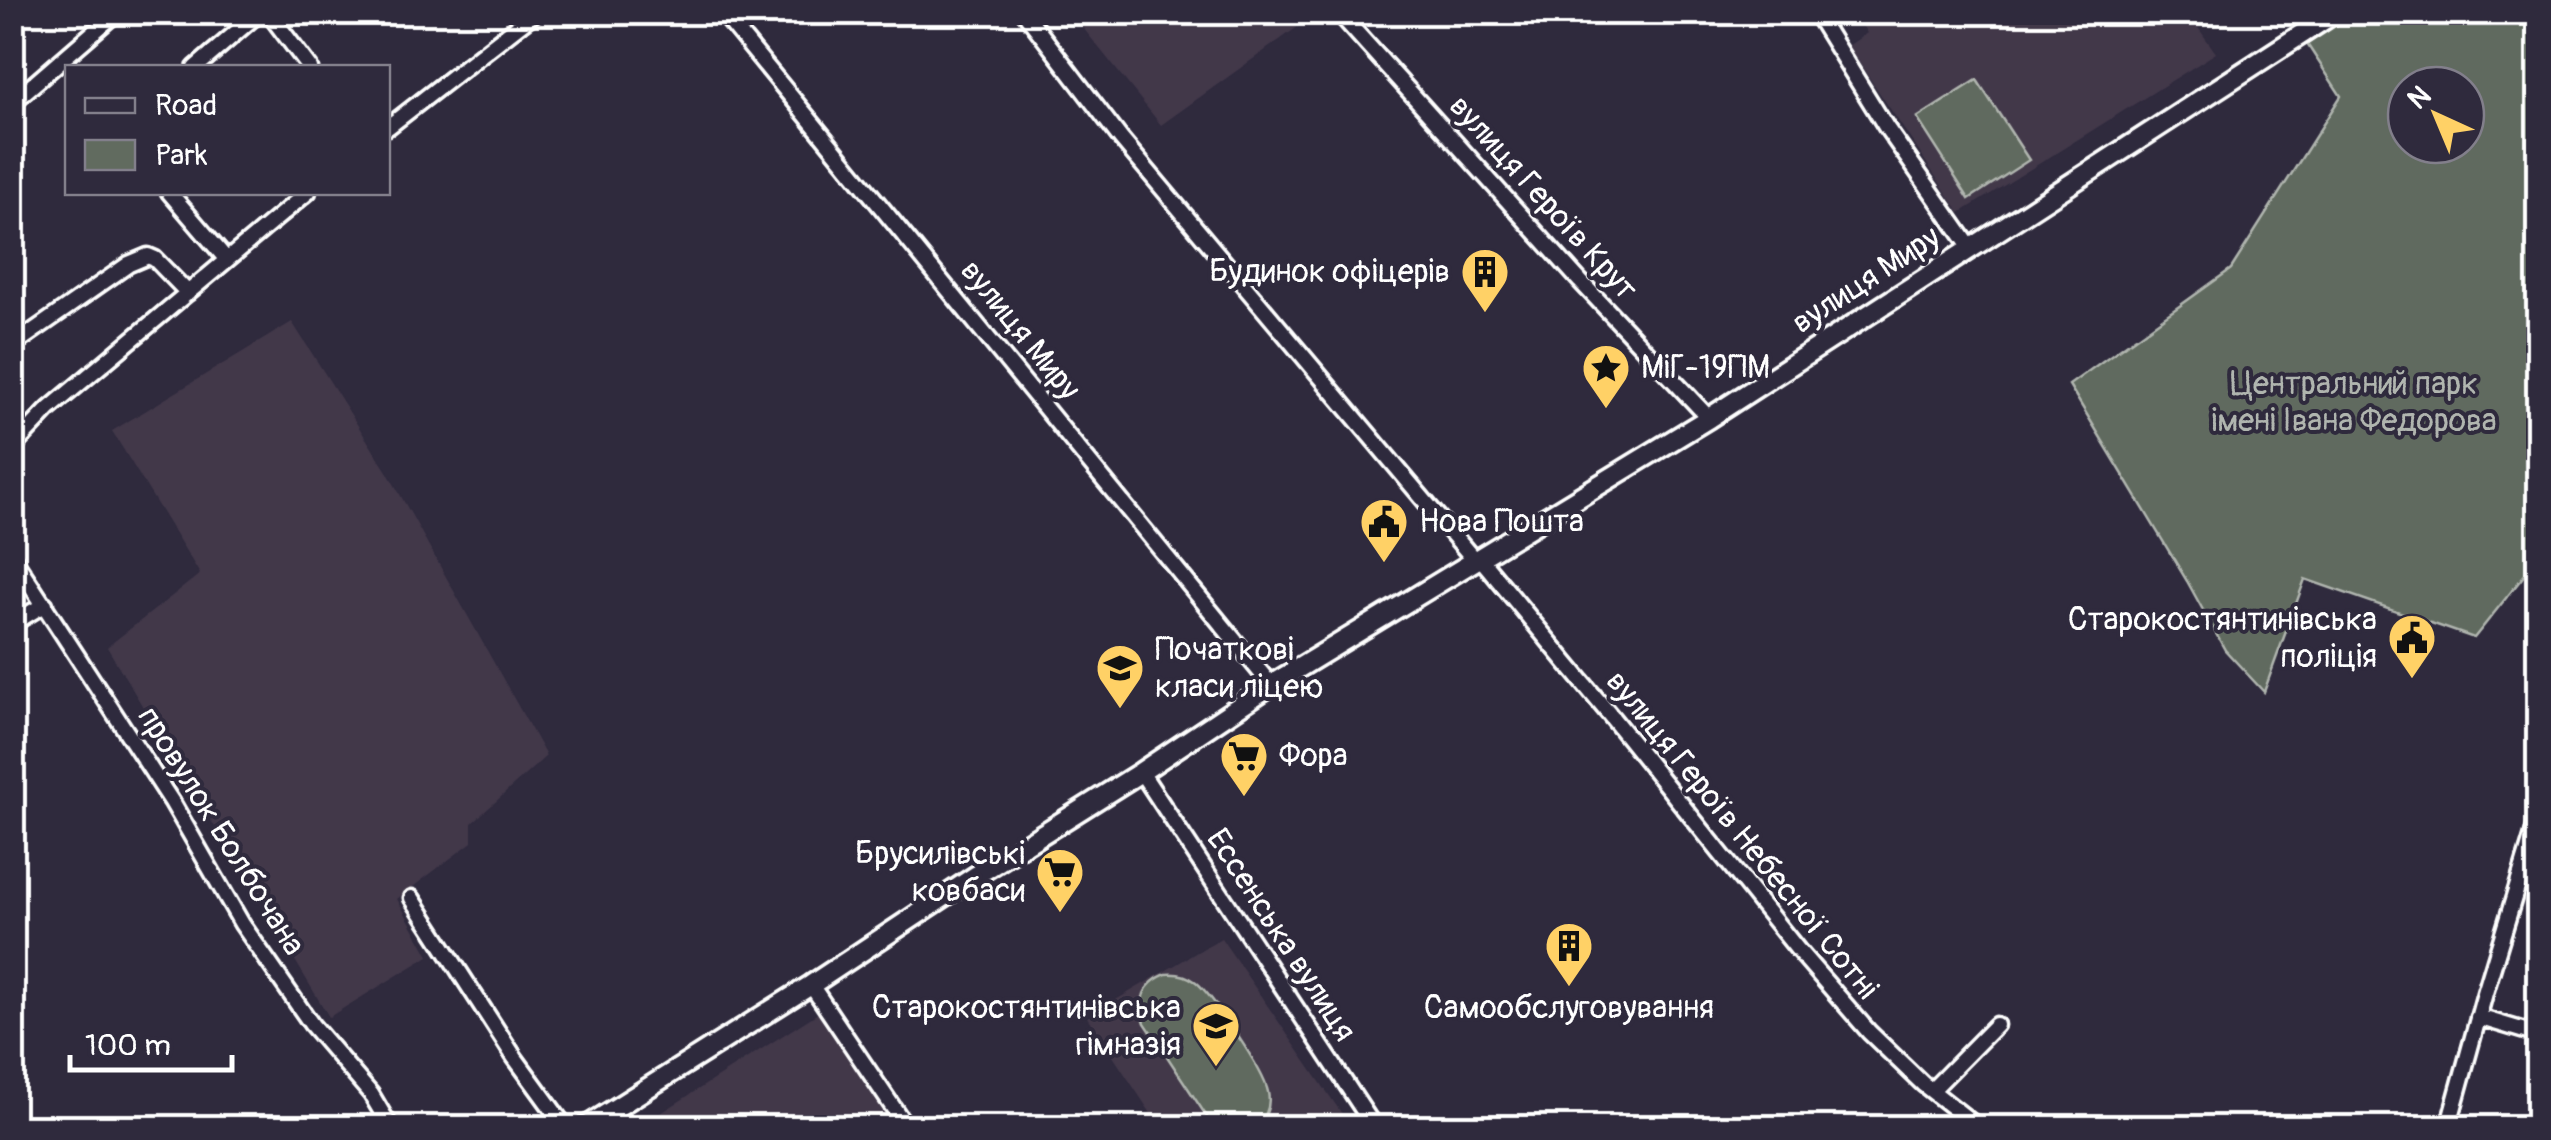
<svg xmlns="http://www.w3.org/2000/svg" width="2551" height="1140" font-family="Pangolin,sans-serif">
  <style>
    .built { fill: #42384a }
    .green { fill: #616b5f; stroke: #b0b5af; stroke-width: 2.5; fill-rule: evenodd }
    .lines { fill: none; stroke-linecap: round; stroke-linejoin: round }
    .minor-casing { stroke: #fff; stroke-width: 21 }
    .major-casing { stroke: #fff; stroke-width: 25 }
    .minor { stroke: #2f2a3d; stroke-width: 14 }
    .major { stroke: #2f2a3d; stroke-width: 18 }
    .labels { text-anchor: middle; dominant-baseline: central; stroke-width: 8; stroke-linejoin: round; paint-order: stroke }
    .street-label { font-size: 32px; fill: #fff; stroke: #2f2a3d }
    .poi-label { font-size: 32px; fill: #fff; stroke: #2f2a3d; text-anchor: end }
    .park-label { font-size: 32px; fill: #b0b5af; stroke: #2f2a3d }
  </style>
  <rect width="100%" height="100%" fill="#2f2a3d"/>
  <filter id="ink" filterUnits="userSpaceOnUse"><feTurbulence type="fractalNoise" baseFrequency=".01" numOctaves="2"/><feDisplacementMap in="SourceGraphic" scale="20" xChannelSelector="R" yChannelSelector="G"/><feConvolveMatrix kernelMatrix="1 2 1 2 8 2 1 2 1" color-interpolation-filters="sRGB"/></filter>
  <g filter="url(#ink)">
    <!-- built -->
    <path class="built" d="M2187,12L2216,53L1960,213L1848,46L1867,33L1856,16L1861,13Z
      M1071,13H1317L1161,125Z
      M292,322L388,473L546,756L472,823V842L397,899L429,956L329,1017L107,647L200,574L112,431Z
      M1221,938L1351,1127H1160L1087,1017Z
      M818,1013L895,1127H639Z"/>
    <!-- green -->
    <path class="green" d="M2351,12L2538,13V558L2474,638L2305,579L2264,692L2225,650L2187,581L2069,385L2231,269L2341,96L2307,44ZM2406,85H2466V145H2406Z
      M1977,80L2029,160L1969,199L1917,118Z
      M1166,974C1177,973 1187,975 1196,982C1213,996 1264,1071 1268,1092C1271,1107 1266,1118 1256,1127H1217L1211,1123L1145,1023C1137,1000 1144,983 1166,974Z"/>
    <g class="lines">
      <!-- minor casing -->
      <g class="minor-casing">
        <path id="minor" d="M268,12L310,68
          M722,12L1271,685
          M1024,12L1121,139L1476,562
          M1338,12L1580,281L1709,418
          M1815,12L1886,127L1970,247
          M195,68L260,12
          M12,103L117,12
          M388,127L536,12
          M169,192L227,260
          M12,346L129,264L148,256L155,259L188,293
          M12,448L49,409L308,192
          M12,556L172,802L242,924L312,1025L371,1094L391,1128
          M1481,559L1614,720L1798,950L1869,1032L1923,1084L1979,1128
          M12,624L45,604
          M1141,772L1375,1128
          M412,898L515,1058L566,1128
          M811,985L907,1128
          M2478,1017L2538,1035
          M1932,1090L1996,1025
          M2448,1128L2485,993L2538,818"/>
      </g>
      <!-- major casing -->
      <g class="major-casing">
        <path id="major" d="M584,1128L811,985L977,875L1141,772L1271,685L1709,418L2336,12"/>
      </g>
      <!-- minor -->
      <use href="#minor" class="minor"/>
      <!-- major -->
      <use href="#major" class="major"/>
    </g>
  </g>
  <!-- icons -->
  <defs>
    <g id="building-pin" transform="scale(2.5)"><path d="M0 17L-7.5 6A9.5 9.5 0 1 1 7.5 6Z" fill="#ffd166" stroke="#2f2a3d"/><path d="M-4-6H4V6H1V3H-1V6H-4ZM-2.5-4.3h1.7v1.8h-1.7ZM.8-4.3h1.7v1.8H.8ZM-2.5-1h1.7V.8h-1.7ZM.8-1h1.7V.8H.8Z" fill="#111"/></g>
    <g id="sight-pin" transform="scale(2.5)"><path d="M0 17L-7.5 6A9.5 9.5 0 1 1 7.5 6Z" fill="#ffd166" stroke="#2f2a3d"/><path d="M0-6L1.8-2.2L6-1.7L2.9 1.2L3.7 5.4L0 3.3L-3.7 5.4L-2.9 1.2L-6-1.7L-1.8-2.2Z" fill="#111"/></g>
    <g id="civic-pin" transform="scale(2.5)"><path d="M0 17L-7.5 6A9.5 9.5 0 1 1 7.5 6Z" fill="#ffd166" stroke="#2f2a3d"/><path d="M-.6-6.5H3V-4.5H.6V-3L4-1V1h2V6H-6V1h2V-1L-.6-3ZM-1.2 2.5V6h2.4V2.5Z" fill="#111"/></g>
    <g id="school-pin" transform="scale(2.5)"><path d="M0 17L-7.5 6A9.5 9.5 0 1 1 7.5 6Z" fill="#ffd166" stroke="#2f2a3d"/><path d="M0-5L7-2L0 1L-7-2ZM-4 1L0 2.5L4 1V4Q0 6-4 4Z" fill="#111"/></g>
    <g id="supermarket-pin" transform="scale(2.5)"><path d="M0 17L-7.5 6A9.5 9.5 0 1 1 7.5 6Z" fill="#ffd166" stroke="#2f2a3d"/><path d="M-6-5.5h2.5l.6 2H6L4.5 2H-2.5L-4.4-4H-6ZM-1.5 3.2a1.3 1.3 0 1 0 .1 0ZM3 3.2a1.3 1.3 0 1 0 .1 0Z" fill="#111"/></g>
  </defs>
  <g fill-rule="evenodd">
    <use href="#building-pin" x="1485" y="272"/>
    <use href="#sight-pin" x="1606" y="368"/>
    <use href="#civic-pin" x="1384" y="522"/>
    <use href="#civic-pin" x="2412" y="638"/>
    <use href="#school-pin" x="1120" y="668"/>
    <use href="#supermarket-pin" x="1244" y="756"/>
    <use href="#supermarket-pin" x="1060" y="872"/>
    <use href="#building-pin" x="1569" y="946"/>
    <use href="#school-pin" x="1216" y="1026"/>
  </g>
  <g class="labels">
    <!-- street labels -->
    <g class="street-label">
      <text transform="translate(1543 198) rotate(48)">вулиця Героїв Крут</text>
      <text transform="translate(1866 280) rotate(-33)">вулиця Миру</text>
      <text transform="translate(1020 330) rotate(51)">вулиця Миру</text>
      <text transform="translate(221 831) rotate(58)">провулок Болбочана</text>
      <text transform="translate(1742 835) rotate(51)">вулиця Героїв Небесної Сотні</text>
      <text transform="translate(1281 935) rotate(57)">Ессенська вулиця</text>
    </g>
    <!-- poi labels -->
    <g class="poi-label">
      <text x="1450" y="272">Будинок офіцерів</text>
      <text x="1641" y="368" text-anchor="start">МіГ-19ПМ</text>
      <text x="1419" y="522" text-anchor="start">Нова Пошта</text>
      <text x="2377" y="620">Старокостянтинівська<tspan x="2377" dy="37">поліція</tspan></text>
      <text x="1155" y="650" text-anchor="start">Початкові<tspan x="1155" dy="37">класи ліцею</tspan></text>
      <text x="1279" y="756" text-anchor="start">Фора</text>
      <text x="1025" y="854">Брусилівські<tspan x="1025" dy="37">ковбаси</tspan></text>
      <text x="1181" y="1008">Старокостянтинівська<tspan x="1181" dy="37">гімназія</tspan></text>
      <text x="1569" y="1008" text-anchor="middle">Самообслуговування</text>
    </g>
    <!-- park labels -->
    <g class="park-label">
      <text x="2354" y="384">Центральний парк<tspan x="2354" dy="37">імені Івана Федорова</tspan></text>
    </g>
  </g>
  <!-- margin -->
  <rect width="2551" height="1140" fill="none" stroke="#2f2a3d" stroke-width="50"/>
  <rect x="25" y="25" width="2501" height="1090" fill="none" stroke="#fff" stroke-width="4" filter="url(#ink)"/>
  <!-- legend -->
  <rect x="65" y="65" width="325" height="130" fill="#2f2a3d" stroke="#827f8b" stroke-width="2.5"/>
  <rect x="85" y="98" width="50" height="15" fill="#2f2a3d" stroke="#827f8b" stroke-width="2.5"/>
  <text x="155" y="115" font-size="30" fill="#ffffff">Road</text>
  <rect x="85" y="140" width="50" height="30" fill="#616b5f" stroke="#827f8b" stroke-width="2.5"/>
  <text x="155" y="165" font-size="30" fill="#ffffff">Park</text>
  <!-- north arrow -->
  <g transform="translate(2436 115) rotate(316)"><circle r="48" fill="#2f2a3d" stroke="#827f8b" stroke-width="2.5"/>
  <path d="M0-8L18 38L0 25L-18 38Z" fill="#ffd166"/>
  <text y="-15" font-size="28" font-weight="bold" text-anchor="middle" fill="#ffffff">N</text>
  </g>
  <!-- scale -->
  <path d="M70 1055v15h162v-15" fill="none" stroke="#ffffff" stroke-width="5"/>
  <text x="85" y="1055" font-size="30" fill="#ffffff" stroke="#2f2a3d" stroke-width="8" paint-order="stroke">100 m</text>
</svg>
